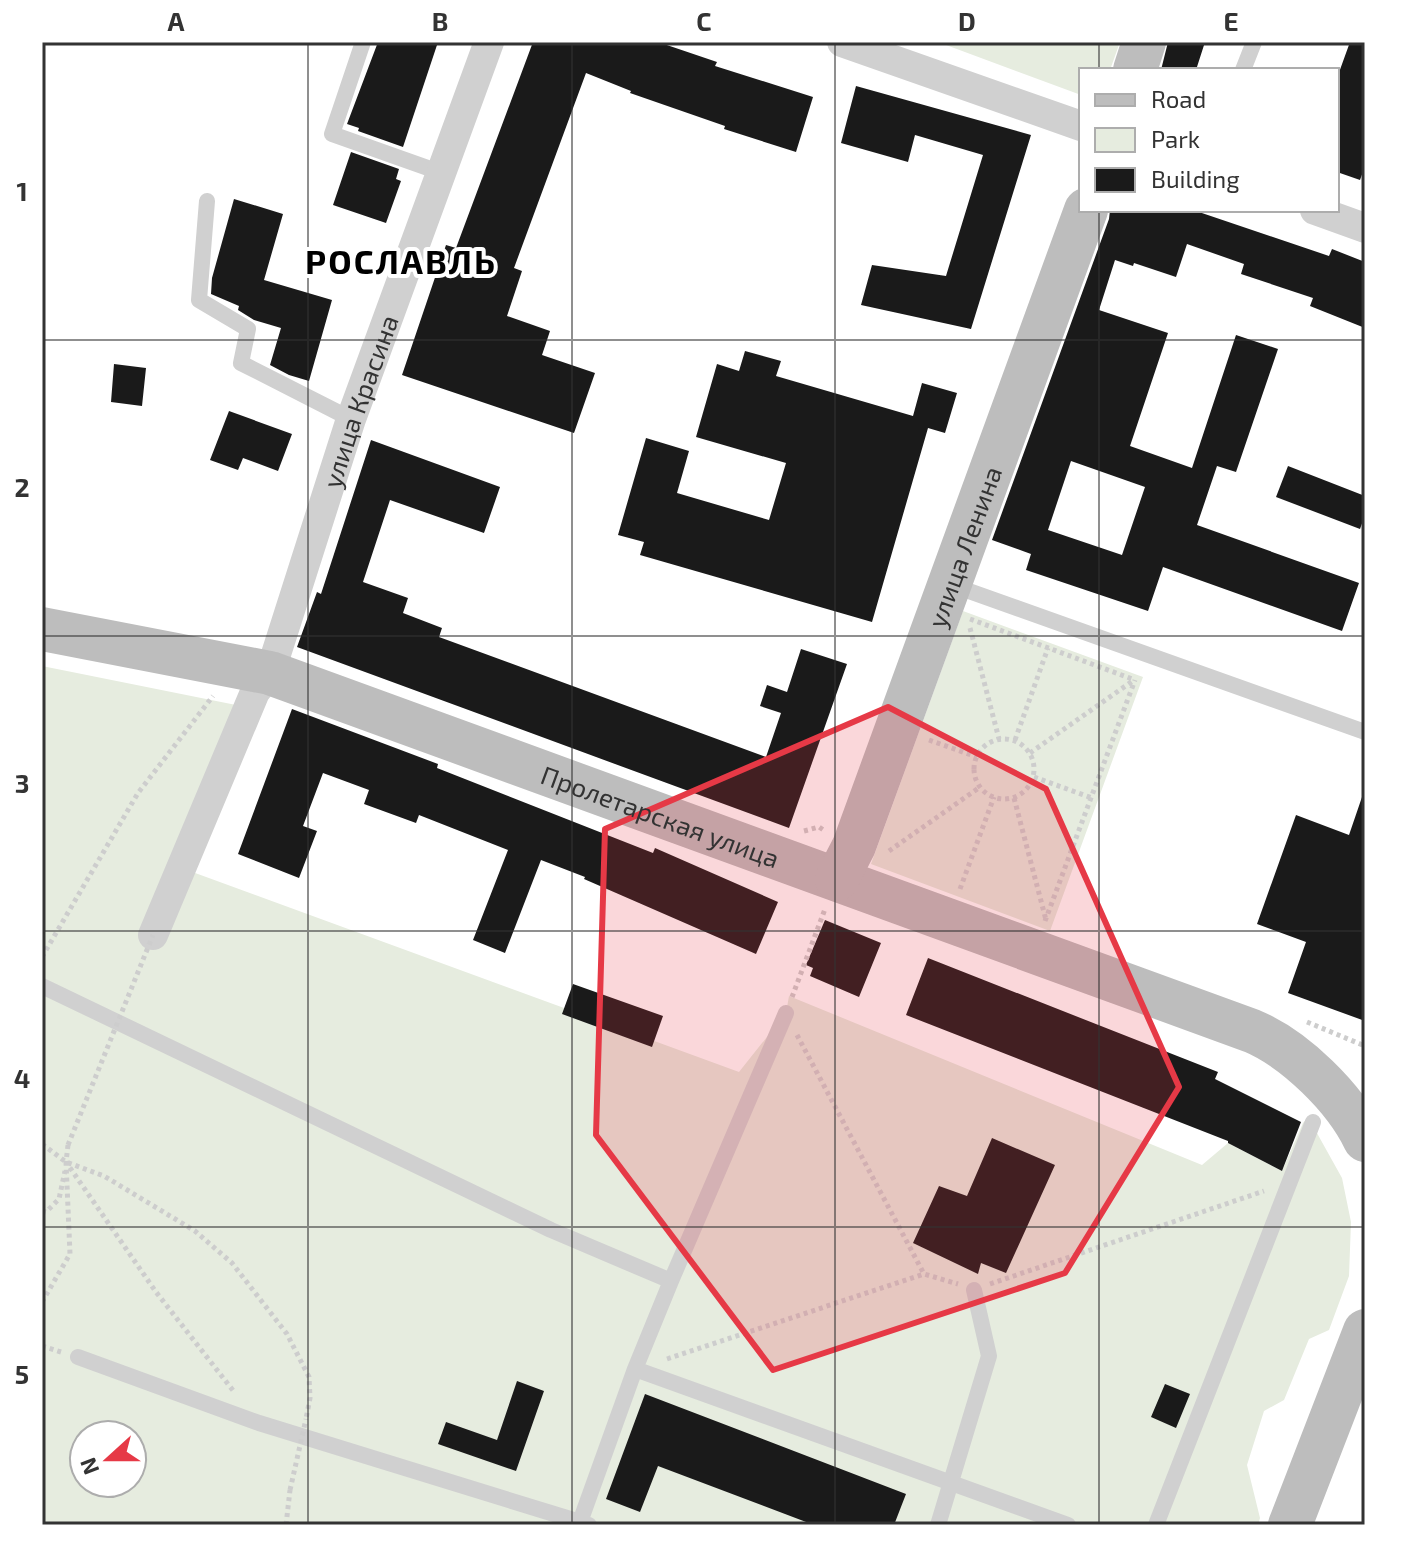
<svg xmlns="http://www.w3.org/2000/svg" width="1407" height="1567" font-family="'Exo 2',sans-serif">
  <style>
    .green { fill: #e6ecdf; fill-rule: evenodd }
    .building { fill: #1a1a1a; fill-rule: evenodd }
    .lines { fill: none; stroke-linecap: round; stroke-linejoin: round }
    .path { stroke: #cdcdcd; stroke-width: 5; stroke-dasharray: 4 4; stroke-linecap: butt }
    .service { stroke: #d0d0d0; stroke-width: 16 }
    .minor { stroke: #d0d0d0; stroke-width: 30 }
    .secondary { stroke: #bdbdbd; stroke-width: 44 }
    .path-bridge { stroke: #cdcdcd; stroke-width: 5; stroke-dasharray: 4 4; stroke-linecap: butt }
    .marked { fill: #e63946; fill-opacity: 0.2; stroke: #e63946; stroke-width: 6; stroke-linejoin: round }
    .grid { fill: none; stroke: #333; stroke-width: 2; stroke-opacity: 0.55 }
    .labels { text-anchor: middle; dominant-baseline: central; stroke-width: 8; stroke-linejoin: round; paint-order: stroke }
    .street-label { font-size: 26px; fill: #333; stroke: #fff }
    .district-label { font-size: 34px; font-weight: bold; letter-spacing: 2px; fill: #000; stroke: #fff }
    .neatline { fill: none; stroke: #333; stroke-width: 3 }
    .grid-label { font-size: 26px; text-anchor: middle; font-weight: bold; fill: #333 }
  </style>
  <rect width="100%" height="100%" fill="#fff"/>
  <!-- green -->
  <path class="green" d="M938,42H1120L1110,70H1081V95Z
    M963,611L1143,677L1050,931L871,864Z
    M42,666L241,706L187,870L739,1072L786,1013L789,996L1202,1165L1228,1143L1282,1171L1303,1123L1308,1117L1342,1178L1351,1222L1349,1276L1329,1330L1309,1339L1284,1400L1264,1411L1247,1465L1260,1518L1258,1525H42ZM84,1435H132V1483H84Z"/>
  <!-- building -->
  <path class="building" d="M378,42H438L403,147L358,131L359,128L347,124Z
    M533,42H658L717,62L715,66L813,97L796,152L724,129L725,126L630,93L631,91L586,73L514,268L522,271L507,316L550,331L542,355L595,373L574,433L402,375L446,245L456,248Z
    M1168,42H1205L1196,70H1161Z
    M1350,42H1365V166L1360,180L1337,172V78Z
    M856,86L1031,135L971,329L861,305L872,265L946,276L983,155L915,135L908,162L841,143Z
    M351,152L399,169L396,179L401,181L386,223L333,205Z
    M234,199L283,214L264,280L332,300L309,381L289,375L270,365L281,328L254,320L238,310L239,306L211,294L212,278Z
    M1110,210H1193L1329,256L1332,249L1365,262V328L1310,306L1313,298L1241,274L1244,264L1187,244L1176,277L1134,263L1133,266L1115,260L1099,310L1168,333L1130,446L1192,468L1236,335L1278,349L1236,472L1217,466L1197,525L1359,583L1342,631L1163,567L1148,611L1026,570L1031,554L992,540L1109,219ZM1071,461L1145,487L1122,555L1048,530Z
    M745,351L781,361L776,376L913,416L922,383L957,393L945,433L928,428L872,622L640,555L644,542L618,535L646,438L689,451L677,493L769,520L786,463L696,437L717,364L739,371Z
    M114,364L146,368L142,406L111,402Z
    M229,411L292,434L278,471L243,458L238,470L210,460Z
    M371,440L500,487L484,533L390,500L363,582L408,598L403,613L442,628L439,637L766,757L781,713L760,706L767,685L787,692L801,649L847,664L789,828L297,647L317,592L321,594Z
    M1288,466L1365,496V515L1360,529L1276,497Z
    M292,709L438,764L437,768L653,853L655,848L778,902L756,954L584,879L585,877L541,860L505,953L473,940L508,850L419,815L416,823L364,804L369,790L323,773L303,826L317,831L299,878L238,854Z
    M1362,797L1365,798V1021L1288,993L1306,942L1257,924L1296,815L1349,835Z
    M825,920L881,943L859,997L810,976L813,968L806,965Z
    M928,958L1218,1072L1215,1079L1301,1122L1282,1171L1228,1143V1141L906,1015Z
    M573,984L663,1016L652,1047L562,1014Z
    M992,1138L1055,1165L1006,1273L981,1263L978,1274L913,1243L939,1186L967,1196Z
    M517,1381L544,1391L516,1471L438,1444L446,1422L497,1440Z
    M1165,1384L1190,1394L1176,1428L1151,1417Z
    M645,1394L906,1494L894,1525H814L658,1466L640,1512L606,1499Z"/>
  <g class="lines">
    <!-- path -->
    <path class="path" d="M970,619L1135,680
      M970,628L999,739
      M974 769a30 30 0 1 1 60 0a30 30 0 1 1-60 0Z
      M929,740L977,757
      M1015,740L1048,648
      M1030,753L1134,680
      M1034,777L1092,798
      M1014,798L1046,920
      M804,831L819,827L825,831
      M889,851L980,787
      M960,889L994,797
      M1045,921L1135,680
      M42,957L138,793L213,696
      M792,997L825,909
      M1307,1022L1365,1046
      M797,1035L924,1274L958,1284
      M42,1144L66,1162L104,1176L195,1231L232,1263L287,1334L309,1377L310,1398L306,1419
      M68,1145L66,1162L156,1292L235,1393
      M42,1211L46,1212L59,1199L65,1171
      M990,1284L1264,1191
      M42,1302L70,1254L66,1162
      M42,1346L61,1352
      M667,1359L924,1274
      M286,1525L290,1490"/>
    <!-- service -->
    <path class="service" d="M363,42L332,134L442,173
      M1243,70L1254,42
      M207,201L199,300L248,329L241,363L351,419
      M952,585L1365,732
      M42,986L551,1230L671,1281
      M78,1357L259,1423L580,1522
      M635,1369L1068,1525
      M589,1525L580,1522L635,1369L671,1281L786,1013
      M938,1525L989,1356L974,1290
      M1156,1525L1313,1122"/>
    <!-- minor -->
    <g class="minor">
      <path d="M842,42L1081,126"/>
      <path d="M1315,210L1365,228"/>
      <path id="s1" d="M153,935L255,692L270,673L351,419L489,42"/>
    </g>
    <!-- secondary -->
    <g class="secondary">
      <path d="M1135,70L1144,42"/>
      <path id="s2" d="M42,629L270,673L1252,1031C1295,1049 1345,1098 1365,1140"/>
      <path id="s3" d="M837,879L854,846L1086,210"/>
      <path d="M1290,1525L1365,1331"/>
    </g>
    <!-- path-bridge -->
    <path class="path-bridge" d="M68,1145L153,935
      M290,1490L306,1419"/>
  </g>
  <!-- marked area -->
  <path class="marked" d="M888,707L1046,789L1179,1087L1065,1273L773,1370L596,1135L605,829Z"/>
  <!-- grid -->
  <path class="grid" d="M308,42V1525M572,42V1525M835,42V1525M1099,42V70M1099,210V1525M42,340H1365M42,636H1365M42,931H1365M42,1227H1365"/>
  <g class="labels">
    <!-- street labels -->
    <g class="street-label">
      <text stroke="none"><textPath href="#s1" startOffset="574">улица Красина</textPath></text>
      <text stroke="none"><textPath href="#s3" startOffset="356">улица Ленина</textPath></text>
      <text stroke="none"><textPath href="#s2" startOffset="648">Пролетарская улица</textPath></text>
    </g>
    <!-- district labels -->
    <g class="district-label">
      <text x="401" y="260">РОСЛАВЛЬ</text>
    </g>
  </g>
  <!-- border -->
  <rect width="1407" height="1567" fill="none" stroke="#ffffff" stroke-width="88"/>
  <!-- legend -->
  <rect x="1079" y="68" width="260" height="144" fill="#ffffff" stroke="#adadad" stroke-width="2"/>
  <rect x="1095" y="94" width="40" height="12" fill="#bdbdbd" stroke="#adadad" stroke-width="2"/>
  <text x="1151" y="108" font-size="24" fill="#333333">Road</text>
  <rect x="1095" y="128" width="40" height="24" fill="#e6ecdf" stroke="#adadad" stroke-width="2"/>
  <text x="1151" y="148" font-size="24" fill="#333333">Park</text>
  <rect x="1095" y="168" width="40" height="24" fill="#1a1a1a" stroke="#adadad" stroke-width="2"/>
  <text x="1151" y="188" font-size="24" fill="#333333">Building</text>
  <!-- north arrow -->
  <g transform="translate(108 1459) rotate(249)"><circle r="38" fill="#ffffff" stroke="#adadad" stroke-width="2"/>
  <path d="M0-6L14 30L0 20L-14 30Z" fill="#e63946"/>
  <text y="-12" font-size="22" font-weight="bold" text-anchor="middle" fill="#333333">N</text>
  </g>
  <rect x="44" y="44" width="1319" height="1479" class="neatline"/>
  <g class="grid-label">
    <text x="176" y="31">A</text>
    <text x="440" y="31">B</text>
    <text x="704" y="31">C</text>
    <text x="967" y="31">D</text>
    <text x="1231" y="31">E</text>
    <text x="22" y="201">1</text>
    <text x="22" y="497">2</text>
    <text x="22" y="793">3</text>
    <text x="22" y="1088">4</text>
    <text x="22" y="1384">5</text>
  </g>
</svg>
